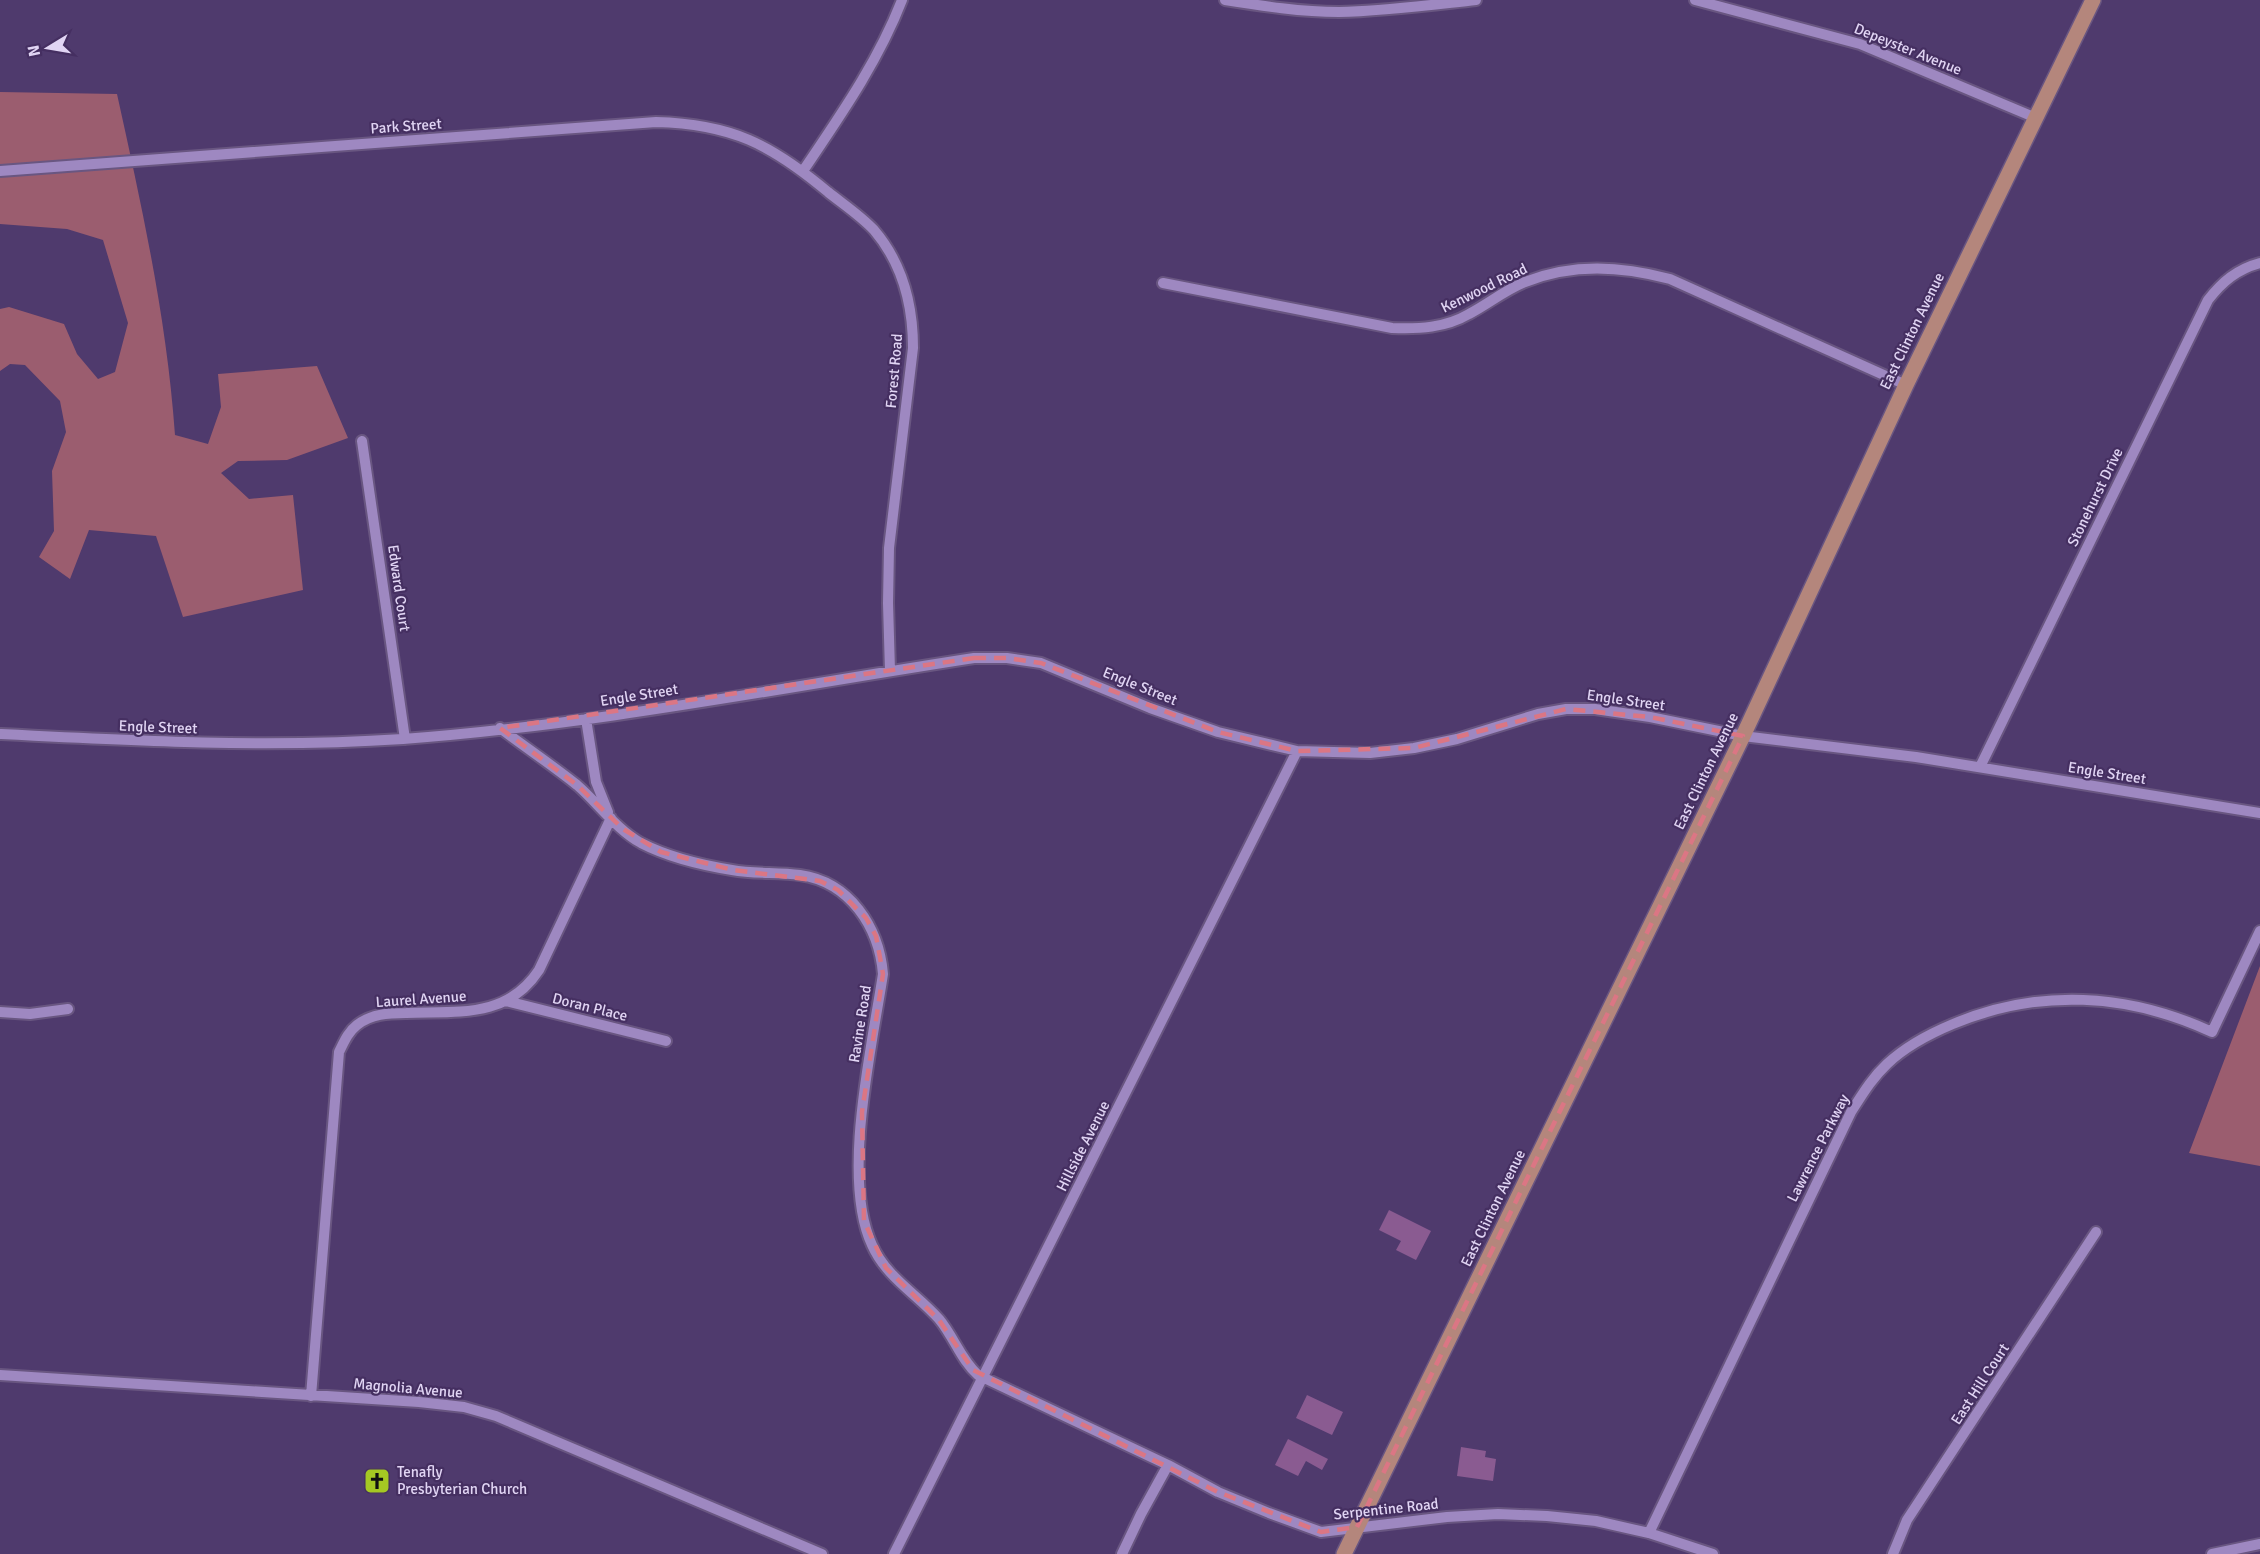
<svg xmlns="http://www.w3.org/2000/svg" width="2260" height="1554" font-family="Signika,sans-serif">
  <style>
    .green { fill: #9b5d6f }
    .building { fill: #8a5b91 }
    .lines { fill: none; stroke-linecap: round; stroke-linejoin: round }
    .minor-casing { stroke: #695681; stroke-width: 14 }
    .major-casing { stroke: #695681; stroke-width: 18 }
    .minor { stroke: #9e88c1; stroke-width: 10 }
    .major { stroke: #b4867c; stroke-width: 15 }
    .marked { fill: none; stroke: #db7684; stroke-width: 4.5; stroke-dasharray: 12 8; stroke-linejoin: round }
    .labels { text-anchor: middle; dominant-baseline: central; stroke-width: 4.5; stroke-linejoin: round; paint-order: stroke }
    .street-label { font-size: 15px; fill: #e1d5f4; stroke: #452f61 }
    .poi-label { font-size: 15px; fill: #e1d5f4; stroke: #452f61; text-anchor: start }
  </style>
  <rect width="100%" height="100%" fill="#4f3a6d"/>
  <!-- green -->
  <path class="green" d="M0,92L117,94C142,207 167,320 175,435L208,444L221,407L218,374L317,366L348,438L287,460L238,461L221,473L249,499L293,495L303,590L183,617L156,536L89,530L70,579L39,557L54,531L52,471L66,432L60,401L25,365L10,364L0,371V309L9,307L64,324L77,354L98,379L115,372L128,323L103,240L67,229L0,224Z
    M2260,966V1166L2189,1153Z"/>
  <!-- building -->
  <path class="building" d="M1389,1210L1431,1231L1416,1260L1396,1250L1401,1241L1379,1230Z
    M1307,1395L1343,1412L1332,1435L1296,1418Z
    M1288,1439L1328,1459L1322,1470L1306,1461L1298,1476L1275,1465Z
    M1461,1447L1486,1451L1485,1457L1496,1459L1493,1481L1457,1476Z"/>
  <g class="lines">
    <!-- minor casing -->
    <g class="minor-casing">
      <path id="minor" d="M1225,0C1263,6 1301,12 1339,12C1385,11 1430,5 1476,0
        M1695,0L1860,44L2036,118
        M0,171L656,122C731,124 771,144 828,192C843,204 861,216 874,230C903,264 913,304 913,348L889,548L888,603L890,671
        M803,171C840,116 878,62 902,0
        M1163,283L1392,328C1419,329 1445,328 1469,314C1488,304 1505,290 1525,282C1573,263 1621,266 1670,279L1906,385
        M362,441L405,739
        M586,719L596,782L608,812
        M500,728C525,747 552,765 577,785C598,803 616,829 641,843C668,857 701,865 732,870C754,874 777,872 800,875C850,882 879,927 883,974C872,1047 841,1178 872,1245C886,1277 917,1294 939,1319C954,1337 961,1360 978,1375L1168,1465L1218,1492L1269,1513L1321,1532L1447,1517L1498,1514L1547,1516L1596,1521L1649,1533L1713,1554
        M0,734C135,741 269,748 403,739C593,725 785,687 974,658H1007L1041,663L1150,708L1218,732L1297,751L1370,753L1414,748L1457,739L1538,714L1566,709H1595L1650,717L1743,736L1916,757L2260,813
        M1980,767L2208,300C2222,282 2237,269 2260,263
        M506,1001L666,1041
        M0,1012L30,1014L68,1009
        M0,1375L419,1402L464,1407L496,1416L822,1554
        M311,1396L339,1052C344,1042 348,1032 357,1025C371,1014 388,1013 406,1013C457,1011 507,1019 539,970L611,818
        M1649,1533L1851,1112C1862,1095 1872,1078 1887,1064C1906,1046 1929,1034 1953,1024C2039,988 2128,993 2212,1032L2260,931
        M894,1554L1297,751
        M1122,1554L1141,1514L1168,1465
        M1893,1554L1907,1520L2096,1232
        M2212,1554L2260,1544"/>
    </g>
    <!-- major casing -->
    <g class="major-casing">
      <path id="major" d="M1344,1554L1743,736L1906,385L2093,0"/>
    </g>
    <!-- minor -->
    <use href="#minor" class="minor"/>
    <!-- major -->
    <use href="#major" class="major"/>
  </g>
  <!-- marked area -->
  <path class="marked" d="M974,658H1007L1041,663L1218,732L1297,751L1414,748L1566,709L1650,717L1743,736L1357,1527L1321,1532L1218,1492L973,1370L939,1320L886,1268L864,1221L862,1112L883,974L876,936L866,918L838,890L820,881L733,870L661,852L623,829L577,785L500,728Z"/>
  <!-- icons -->
  <defs>
    <g id="church-square" transform="scale(1.35)"><rect x="-9" y="-9" width="18" height="18" rx="4" fill="#a5c823" stroke="#452f61"/><path d="M-1.2-6h2.4v3.5h3.3v2.4h-3.3V6h-2.4V-.1h-3.3v-2.4h3.3Z" fill="#111"/></g>
  </defs>
  <g fill-rule="evenodd">
    <use href="#church-square" x="377" y="1481"/>
  </g>
  <g class="labels">
    <!-- street labels -->
    <g class="street-label">
      <text transform="translate(1908 49) rotate(22)">Depeyster Avenue</text>
      <text transform="translate(406 126) rotate(-4)">Park Street</text>
      <text transform="translate(1484 288) rotate(-26)">Kenwood Road</text>
      <text transform="translate(1912 331) rotate(-64)">East Clinton Avenue</text>
      <text transform="translate(894 371) rotate(-85)">Forest Road</text>
      <text transform="translate(2095 497) rotate(-64)">Stonehurst Drive</text>
      <text transform="translate(399 588) rotate(82)">Edward Court</text>
      <text transform="translate(1140 686) rotate(22)">Engle Street</text>
      <text transform="translate(639 695) rotate(-9)">Engle Street</text>
      <text transform="translate(1626 700) rotate(8)">Engle Street</text>
      <text transform="translate(158 727) rotate(2)">Engle Street</text>
      <text transform="translate(1706 771) rotate(-64)">East Clinton Avenue</text>
      <text transform="translate(2107 773) rotate(9)">Engle Street</text>
      <text transform="translate(421 999) rotate(-4)">Laurel Avenue</text>
      <text transform="translate(590 1007) rotate(14)">Doran Place</text>
      <text transform="translate(860 1024) rotate(-81)">Ravine Road</text>
      <text transform="translate(1083 1146) rotate(-63)">Hillside Avenue</text>
      <text transform="translate(1818 1148) rotate(-63)">Lawrence Parkway</text>
      <text transform="translate(1493 1208) rotate(-64)">East Clinton Avenue</text>
      <text transform="translate(1980 1384) rotate(-57)">East Hill Court</text>
      <text transform="translate(408 1388) rotate(5)">Magnolia Avenue</text>
      <text transform="translate(1386 1509) rotate(-6)">Serpentine Road</text>
    </g>
    <!-- poi labels -->
    <g class="poi-label">
      <text x="397" y="1472">Tenafly<tspan x="397" dy="17">Presbyterian Church</tspan></text>
    </g>
  </g>
  <!-- north arrow -->
  <g transform="translate(48 48) rotate(259)" stroke="#452f61" stroke-width="4.5" paint-order="stroke">
  <path d="M0-4.5L10 22L0 15L-10 22Z" fill="#e1d5f4"/>
  <text y="-9" font-size="16" font-weight="bold" text-anchor="middle" fill="#e1d5f4">N</text>
  </g>
</svg>
